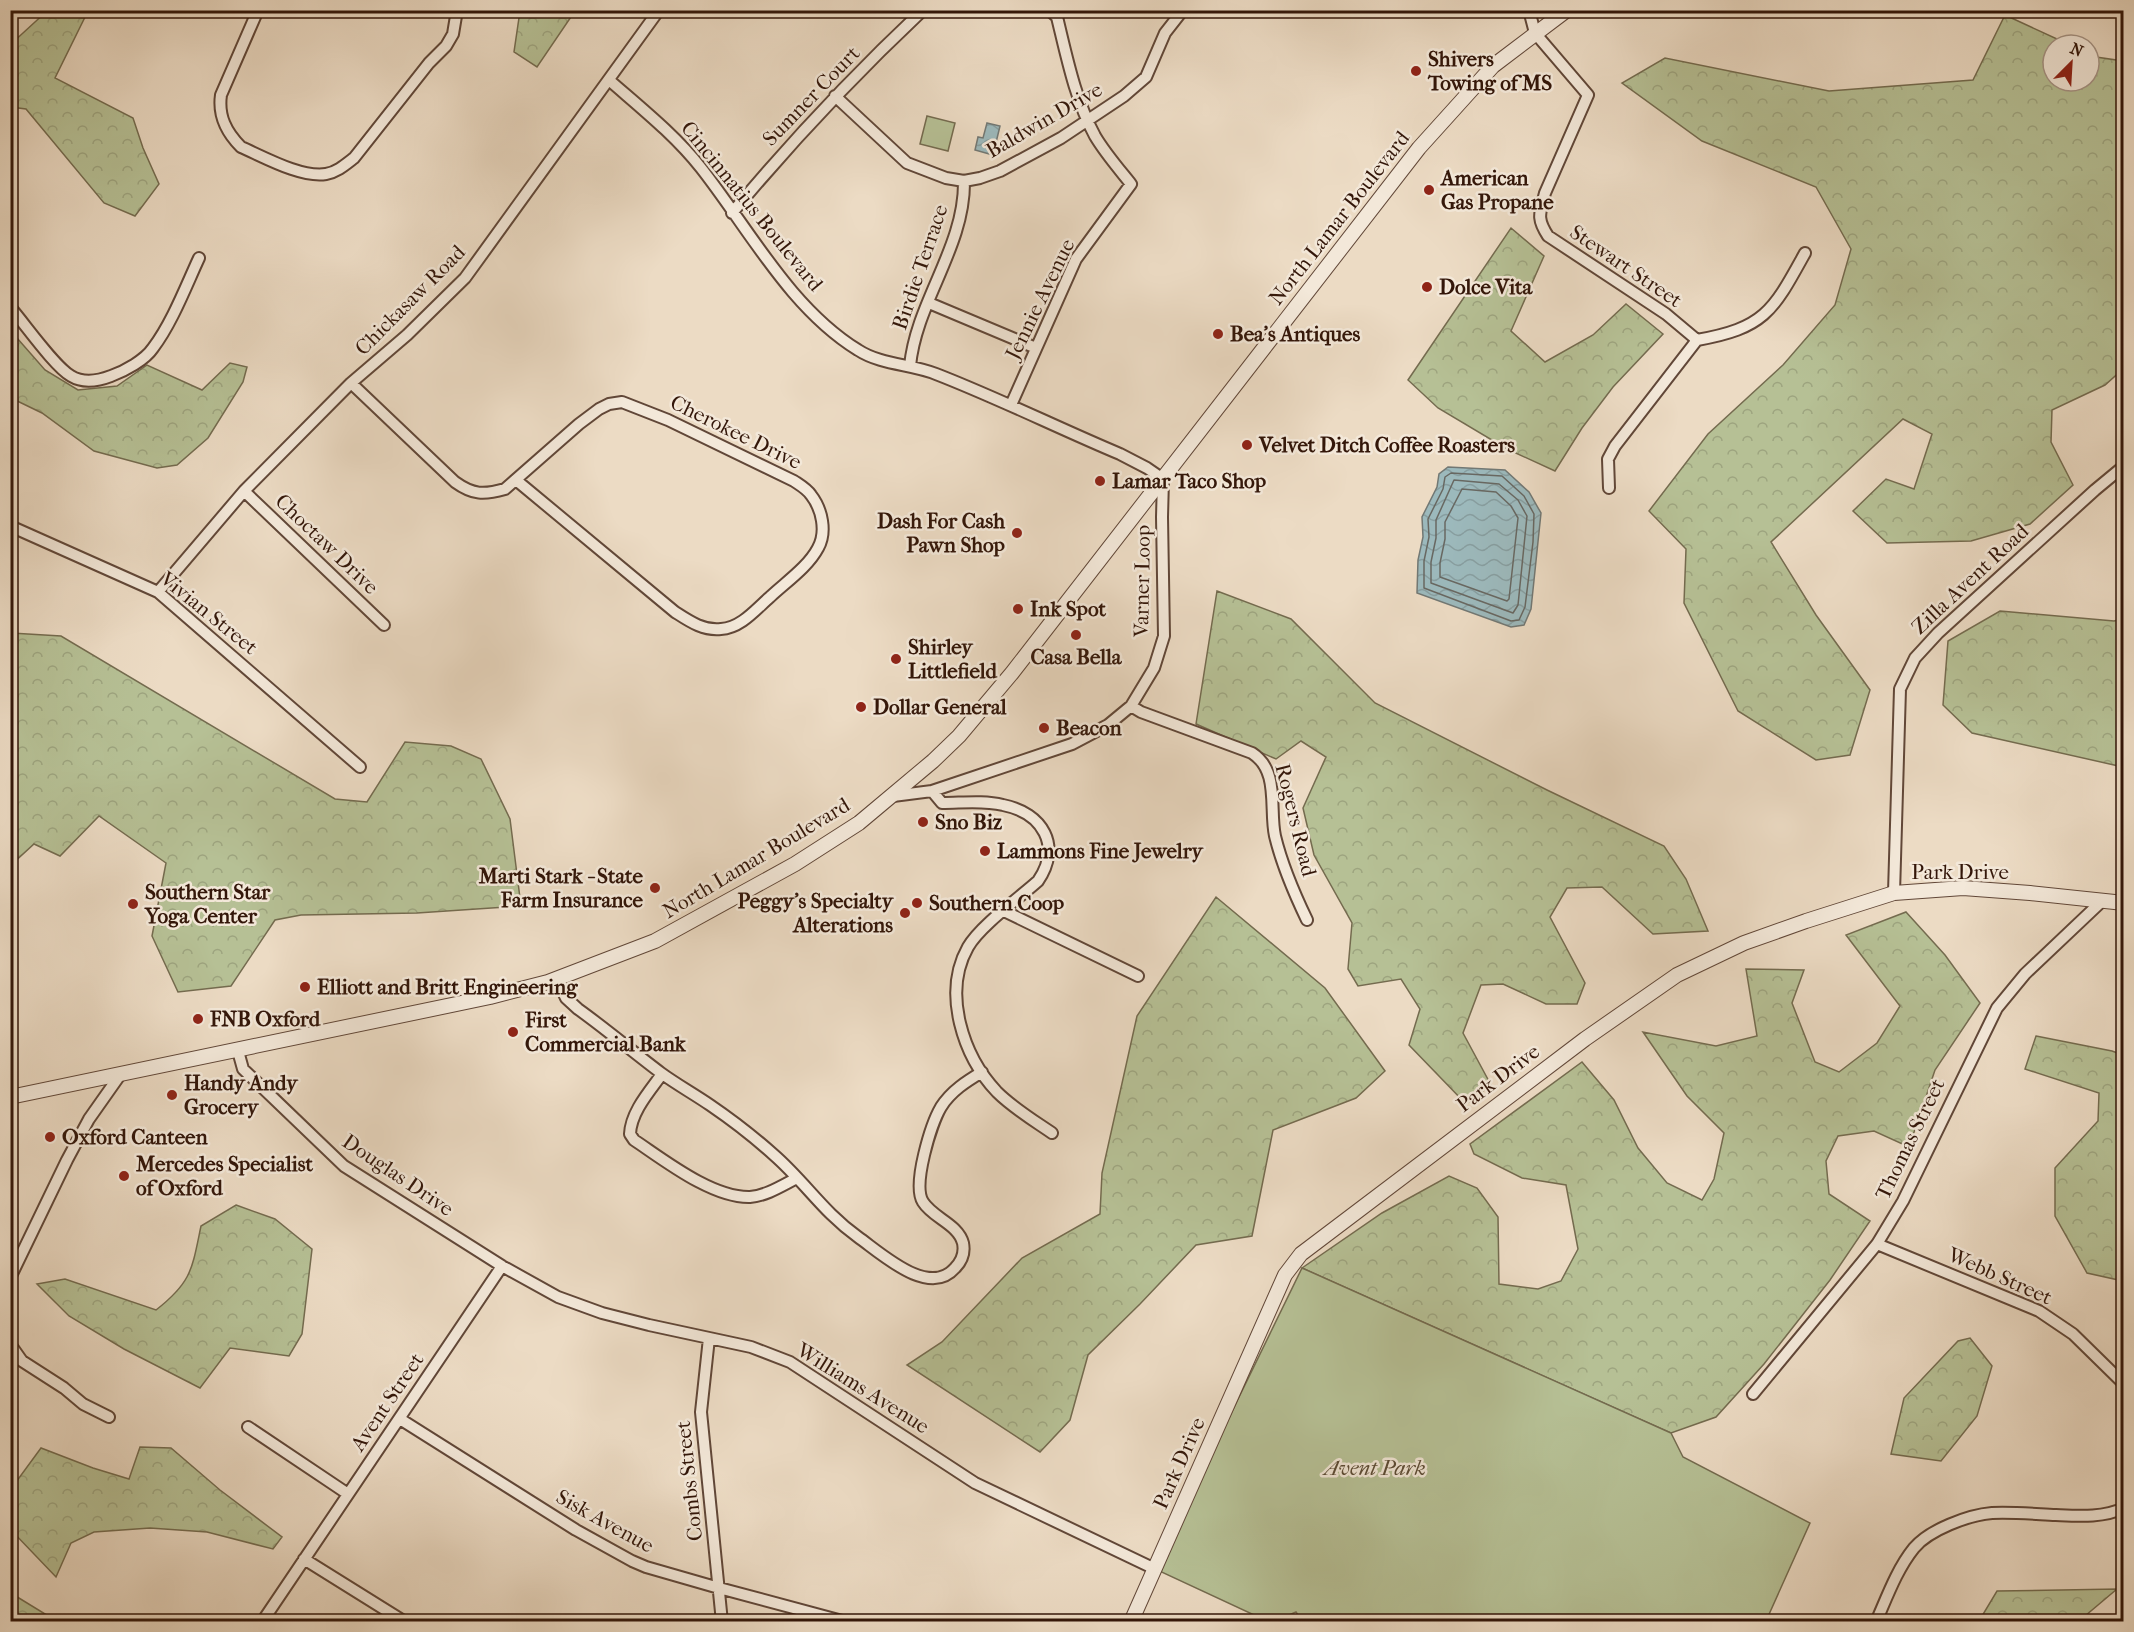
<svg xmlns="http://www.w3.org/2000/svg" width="2134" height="1632" font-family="'IM FELL French Canon',serif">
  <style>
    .forest { fill: url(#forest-crowns); stroke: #746b4f; stroke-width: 1.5 }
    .park { fill: #b6c095; stroke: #746b4f; stroke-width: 1.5 }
    .water { fill: url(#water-waves); stroke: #727874; stroke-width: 1.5 }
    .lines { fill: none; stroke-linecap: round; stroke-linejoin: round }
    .shore { stroke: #686862; stroke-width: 1.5 }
    .minor-casing { stroke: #614738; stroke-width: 14 }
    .tertiary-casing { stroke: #614738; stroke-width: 16 }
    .minor { stroke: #f3e8d9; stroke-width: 10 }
    .tertiary { stroke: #f3e8d9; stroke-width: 14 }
    .poi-dot { fill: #8f2418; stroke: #f3e8d9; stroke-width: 2 }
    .labels { text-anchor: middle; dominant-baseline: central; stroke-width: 5; stroke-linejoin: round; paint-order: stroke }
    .poi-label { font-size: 21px; font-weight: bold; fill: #331609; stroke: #f3e8d9; text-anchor: start }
    .street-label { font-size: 21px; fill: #331609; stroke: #f3e8d9 }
    .park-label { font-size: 21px; font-style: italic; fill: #5a4933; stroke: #f3e8d9 }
  </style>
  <defs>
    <pattern id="forest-crowns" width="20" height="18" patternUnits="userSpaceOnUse" patternTransform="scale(1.5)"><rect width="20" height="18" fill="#b6c095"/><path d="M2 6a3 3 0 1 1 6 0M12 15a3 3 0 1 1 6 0" fill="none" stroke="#9da47f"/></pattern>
    <pattern id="water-waves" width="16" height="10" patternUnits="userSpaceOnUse" patternTransform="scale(1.5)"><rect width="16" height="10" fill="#9cb9bc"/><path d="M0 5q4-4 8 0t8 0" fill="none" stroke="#879ea0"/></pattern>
  </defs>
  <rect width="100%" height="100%" fill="#ecdbc4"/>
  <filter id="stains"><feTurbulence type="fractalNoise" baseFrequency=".00333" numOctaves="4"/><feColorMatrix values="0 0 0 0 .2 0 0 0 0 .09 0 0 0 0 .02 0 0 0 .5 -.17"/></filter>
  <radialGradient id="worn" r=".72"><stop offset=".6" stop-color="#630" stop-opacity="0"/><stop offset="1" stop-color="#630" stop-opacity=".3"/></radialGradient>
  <!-- forest -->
  <path class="forest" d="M47,11H88L55,78L133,118L143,148L159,184L135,216L104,203L26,109L11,107V44Z
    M520,11H575L537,67L514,52Z
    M2005,15L2070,45H2053V81H2089V54L2096,57L2123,61V369L2105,385L2052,410L2051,442L2073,485L2030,524L1971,541L1887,543L1853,511L1886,479L1914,489L1932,434L1903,419L1771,542L1816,615L1870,690L1850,755L1816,760L1738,711L1684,603L1686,549L1649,511L1708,434L1783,365L1835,305L1851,249L1816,187L1702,141L1622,83L1665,58L1829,91L1973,80Z
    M1511,228L1544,256L1511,331L1545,362L1593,335L1626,304L1663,334L1613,387L1582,428L1555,471L1507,449L1438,408L1408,380Z
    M10,330L45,370L78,390L117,386L147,365L202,390L230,363L247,367L243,382L208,438L177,465L157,468L94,451L42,413L11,398Z
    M1217,591L1291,619L1375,703L1547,790L1664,846L1686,879L1708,931L1653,934L1602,887L1567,888L1550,917L1585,983L1577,1004H1546L1503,984L1481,985L1463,1033L1491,1085L1466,1104L1409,1045L1420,1009L1401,979L1358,986L1348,969L1352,923L1314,855L1303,808L1326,757L1301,741L1276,759L1196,724Z
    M2000,611L2114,621L2123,619V767L1972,733L1943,705L1948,641Z
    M11,633L61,636L335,799L367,802L405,742L451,746L481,759L510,819L521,906L417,913L301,915L275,920L231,986L178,992L152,936L166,863L99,816L60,856L34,844L11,865Z
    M1216,897L1325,988L1385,1071L1356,1098L1273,1130L1252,1236L1196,1245L1140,1304L1088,1355L1070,1420L1040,1452L907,1365L942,1342L1022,1258L1100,1214L1102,1173L1137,1016Z
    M1906,912L1945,955L1980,1003L1935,1070L1909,1147L1874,1131L1838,1136L1826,1161L1829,1194L1870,1221L1830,1280L1764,1364L1716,1417L1671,1433L1302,1268L1382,1213L1449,1176L1477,1188L1498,1217L1499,1284L1538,1289L1561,1281L1578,1249L1566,1185L1522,1178L1474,1154L1470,1144L1582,1062L1614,1100L1638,1148L1667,1183L1702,1200L1714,1179L1724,1133L1687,1096L1643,1032L1716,1046L1757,1036L1746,969L1804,970L1792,1003L1815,1062L1839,1072L1877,1043L1900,1006L1846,935Z
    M2036,1036L2112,1051L2123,1055V1281L2087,1273L2055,1216V1168L2098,1121L2099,1093L2025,1069Z
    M236,1205L275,1219L312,1249L302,1334L289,1356L230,1348L200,1388L124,1349L69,1316L37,1284L65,1279L156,1310C192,1282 192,1269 201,1226Z
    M1970,1338L1992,1366L1977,1416L1941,1461L1891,1454L1904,1398L1958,1341Z
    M140,1447L171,1448L220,1490L282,1537L273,1549L207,1532L150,1528L94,1532L71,1543L56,1577L11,1530V1505L16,1482L41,1448L93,1468L129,1479Z
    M2117,1589L2079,1621H1979L1997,1591Z
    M11,1593L14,1595L55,1620L11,1621Z"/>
  <!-- park -->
  <path class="park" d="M927,116L955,123L948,151L920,144Z
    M1302,1268L1671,1433L1683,1457L1810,1523L1766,1621L1303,1622L1296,1612L1275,1621H1267L1155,1569Z"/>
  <!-- water -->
  <path class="water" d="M987,123L1000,126L993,155L975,150L978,137L983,138Z
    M1448,467L1505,470L1529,492L1541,513L1531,609L1524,625L1511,627L1417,593L1418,560L1423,537L1422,517L1437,487L1439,474Z"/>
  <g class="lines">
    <!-- shore -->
    <path class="shore" d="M1451,473L1502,476L1524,496L1534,514L1533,542L1525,607L1519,620L1511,621L1424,588V561L1429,537L1428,519L1443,489L1445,477Z
      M1454,480L1499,484L1518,500L1527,516L1518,605L1513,613L1431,583V562L1436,538V520Z
      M1462,489L1496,492L1511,506L1518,518L1509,599L1507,601L1440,577V563L1445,539V522Z"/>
    <!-- minor casing -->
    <g class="minor-casing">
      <path id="minor" d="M258,10L221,95C218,116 226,132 241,147C264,157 301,178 326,174C337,172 345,165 354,158L429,63L446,46L453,34L457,10
        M1529,10L1535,33L1588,95L1545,193C1540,213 1536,218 1548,236L1666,314L1697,340
        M609,80C641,108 675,135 701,168C749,229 790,308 858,350C881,365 911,364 936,374C998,398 1058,428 1120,454L1147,468L1163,479L1162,517L1164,636L1154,668L1131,706L1108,725L1072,744L932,791L893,796
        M835,96L907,163L946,178L964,181L980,178L1000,171L1061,138L1124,96L1146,77L1165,33L1183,10
        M732,213C792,141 855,74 923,10
        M929,303L1036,348
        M10,307C25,324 54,366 71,376C84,384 98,381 111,376C125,371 145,360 153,348C172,323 186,286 199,258
        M1697,340C1765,328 1773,311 1805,253
        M910,366C916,302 965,247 964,181
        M351,383L455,482C473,495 484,495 505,489L579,424L599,409L609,404L622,402L668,420L794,481C800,485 807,489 811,495C822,509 827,532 818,548C808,567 786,582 770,597C756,609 741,628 721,629C703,631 689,621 675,612L516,480
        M1011,405L1076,259L1131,184C1119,169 1105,153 1095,136C1075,99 1067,58 1057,17L1049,10
        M1609,488L1608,459L1615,446L1697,340
        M244,491L384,625
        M10,526L158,592L360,767
        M158,592L244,491L351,383L407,335L465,278L659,10
        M1131,706L1141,712L1252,753C1280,771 1269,809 1275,836C1282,865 1294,893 1307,920
        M932,791L942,803C962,803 983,800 1003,805C1043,813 1062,846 1038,881C1019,898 980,926 968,947C942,993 963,1056 997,1092C1013,1108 1033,1120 1052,1133
        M1894,893L1900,689L1915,658L1938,633L2095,490L2124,466
        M1004,911L1138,976
        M557,979L566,998L578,1009C606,1029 633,1052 661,1073C676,1084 694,1094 710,1105C732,1120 754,1137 774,1155C805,1182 823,1212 858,1237C882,1254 929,1298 955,1268C962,1261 965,1253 963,1243C958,1224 933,1218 923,1202C912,1185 931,1124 941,1107C951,1091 967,1081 982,1072
        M238,1051L243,1069L344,1166L502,1266L558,1297L602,1313L649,1325L751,1347L790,1362L975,1483L1155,1569
        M662,1074C649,1092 631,1112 630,1134L634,1140C664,1160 712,1198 750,1197C766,1196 783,1185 797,1178
        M1877,1244L2039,1311L2073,1334L2124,1384
        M10,1278L67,1160L89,1119L120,1075
        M709,1338L701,1412L722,1622
        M10,1344L22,1361L64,1388L83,1404L109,1417
        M1753,1394L1877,1244L1903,1201L1997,1008L2025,974L2101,902
        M400,1419L576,1530L632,1561L646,1567L719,1588L846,1622
        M248,1427L348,1494
        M304,1559L405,1622
        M262,1622L502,1266
        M1876,1622C1887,1597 1897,1569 1914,1548C1929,1530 1968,1515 1992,1513C2013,1512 2035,1514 2056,1515C2078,1516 2103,1518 2124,1508"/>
    </g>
    <!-- tertiary casing -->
    <g class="tertiary-casing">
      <path id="tertiary" d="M10,1097L490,997L548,982L655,941L795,864L859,823L933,761L959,736L1012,673L1419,148L1493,66L1567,10
        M1131,1622L1285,1275L1301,1254L1585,1039L1677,975L1744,943L1806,921L1894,893L1963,888L2030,893L2124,903"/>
    </g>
    <!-- minor -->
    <use href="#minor" class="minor"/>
    <!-- tertiary -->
    <use href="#tertiary" class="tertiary"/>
  </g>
  <!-- markers -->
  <g class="poi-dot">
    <circle cx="1416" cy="71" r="6"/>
    <circle cx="1429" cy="190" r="6"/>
    <circle cx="1427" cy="287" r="6"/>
    <circle cx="1218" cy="334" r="6"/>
    <circle cx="1247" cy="445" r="6"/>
    <circle cx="1100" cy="481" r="6"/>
    <circle cx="1017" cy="533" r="6"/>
    <circle cx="1018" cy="609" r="6"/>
    <circle cx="1076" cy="635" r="6"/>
    <circle cx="896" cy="659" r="6"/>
    <circle cx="861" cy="707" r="6"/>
    <circle cx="1044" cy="728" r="6"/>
    <circle cx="923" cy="822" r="6"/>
    <circle cx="985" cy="851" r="6"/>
    <circle cx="655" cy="888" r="6"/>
    <circle cx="917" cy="903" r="6"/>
    <circle cx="133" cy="904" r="6"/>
    <circle cx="905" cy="913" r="6"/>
    <circle cx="305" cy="987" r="6"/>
    <circle cx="198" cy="1019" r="6"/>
    <circle cx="513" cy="1032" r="6"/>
    <circle cx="172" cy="1095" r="6"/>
    <circle cx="50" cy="1137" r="6"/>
    <circle cx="124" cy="1176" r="6"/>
  </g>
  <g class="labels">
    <!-- poi labels -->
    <g class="poi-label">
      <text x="1428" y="59">Shivers<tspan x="1428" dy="24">Towing of MS</tspan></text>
      <text x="1441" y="178">American<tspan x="1441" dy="24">Gas Propane</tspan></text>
      <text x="1439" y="287">Dolce Vita</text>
      <text x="1230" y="334">Bea's Antiques</text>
      <text x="1259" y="445">Velvet Ditch Coffee Roasters</text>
      <text x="1112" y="481">Lamar Taco Shop</text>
      <text x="1005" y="521" text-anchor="end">Dash For Cash<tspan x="1005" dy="24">Pawn Shop</tspan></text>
      <text x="1030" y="609">Ink Spot</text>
      <text x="908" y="647">Shirley<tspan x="908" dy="24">Littlefield</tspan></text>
      <text x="1076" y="657" text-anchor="middle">Casa Bella</text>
      <text x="873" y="707">Dollar General</text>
      <text x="1056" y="728">Beacon</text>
      <text x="935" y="822">Sno Biz</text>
      <text x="997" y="851">Lammons Fine Jewelry</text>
      <text x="643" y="876" text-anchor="end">Marti Stark - State<tspan x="643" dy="24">Farm Insurance</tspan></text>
      <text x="145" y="892">Southern Star<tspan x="145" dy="24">Yoga Center</tspan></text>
      <text x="893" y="901" text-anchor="end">Peggy's Specialty<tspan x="893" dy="24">Alterations</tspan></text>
      <text x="929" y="903">Southern Coop</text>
      <text x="317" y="987">Elliott and Britt Engineering</text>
      <text x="210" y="1019">FNB Oxford</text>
      <text x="525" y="1020">First<tspan x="525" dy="24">Commercial Bank</tspan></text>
      <text x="184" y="1083">Handy Andy<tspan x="184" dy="24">Grocery</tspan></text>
      <text x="62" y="1137">Oxford Canteen</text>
      <text x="136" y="1164">Mercedes Specialist<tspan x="136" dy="24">of Oxford</tspan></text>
    </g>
    <!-- street labels -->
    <g class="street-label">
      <text transform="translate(811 96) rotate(-46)">Sumner Court</text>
      <text transform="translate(1044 120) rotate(-30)">Baldwin Drive</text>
      <text transform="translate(752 206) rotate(51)">Cincinnatius Boulevard</text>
      <text transform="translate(1339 218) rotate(-52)">North Lamar Boulevard</text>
      <text transform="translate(1626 266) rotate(34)">Stewart Street</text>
      <text transform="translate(920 267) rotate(-71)">Birdie Terrace</text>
      <text transform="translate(1040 299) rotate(-64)">Jennie Avenue</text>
      <text transform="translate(410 300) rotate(-45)">Chickasaw Road</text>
      <text transform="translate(736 432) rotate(26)">Cherokee Drive</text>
      <text transform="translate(327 544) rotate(44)">Choctaw Drive</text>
      <text transform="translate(1970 579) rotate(-43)">Zilla Avent Road</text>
      <text transform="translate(1142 581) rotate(-89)">Varner Loop</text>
      <text transform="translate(209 613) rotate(39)">Vivian Street</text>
      <text transform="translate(1296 820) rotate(76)">Rogers Road</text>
      <text transform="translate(756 858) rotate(-31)">North Lamar Boulevard</text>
      <text x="1960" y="872">Park Drive</text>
      <text transform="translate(1498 1078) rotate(-37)">Park Drive</text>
      <text transform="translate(1910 1139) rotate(-64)">Thomas Street</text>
      <text transform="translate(398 1175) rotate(34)">Douglas Drive</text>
      <text transform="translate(2000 1276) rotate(24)">Webb Street</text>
      <text transform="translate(863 1388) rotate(32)">Williams Avenue</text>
      <text transform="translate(387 1402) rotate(-56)">Avent Street</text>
      <text transform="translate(1179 1463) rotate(-66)">Park Drive</text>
      <text transform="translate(689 1481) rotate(-96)">Combs Street</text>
      <text transform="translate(605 1521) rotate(29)">Sisk Avenue</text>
    </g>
    <!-- park labels -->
    <g class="park-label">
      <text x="1375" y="1468">Avent Park</text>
    </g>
  </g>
  <!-- margin -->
  <rect width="2134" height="1632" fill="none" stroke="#ecdbc4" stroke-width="36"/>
  <rect x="12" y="12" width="2110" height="1608" fill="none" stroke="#331609" stroke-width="3"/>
  <rect x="18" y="18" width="2098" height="1596" fill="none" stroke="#331609" stroke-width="1.5"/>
  <!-- north arrow -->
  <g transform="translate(2071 63) rotate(24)"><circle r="28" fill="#f3e8d9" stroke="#a69486" stroke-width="1.5"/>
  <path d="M0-4.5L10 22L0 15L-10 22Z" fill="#8f2418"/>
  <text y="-9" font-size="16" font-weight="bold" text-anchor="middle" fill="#331609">N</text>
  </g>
  <rect width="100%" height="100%" filter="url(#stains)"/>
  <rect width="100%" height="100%" fill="url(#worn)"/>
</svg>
